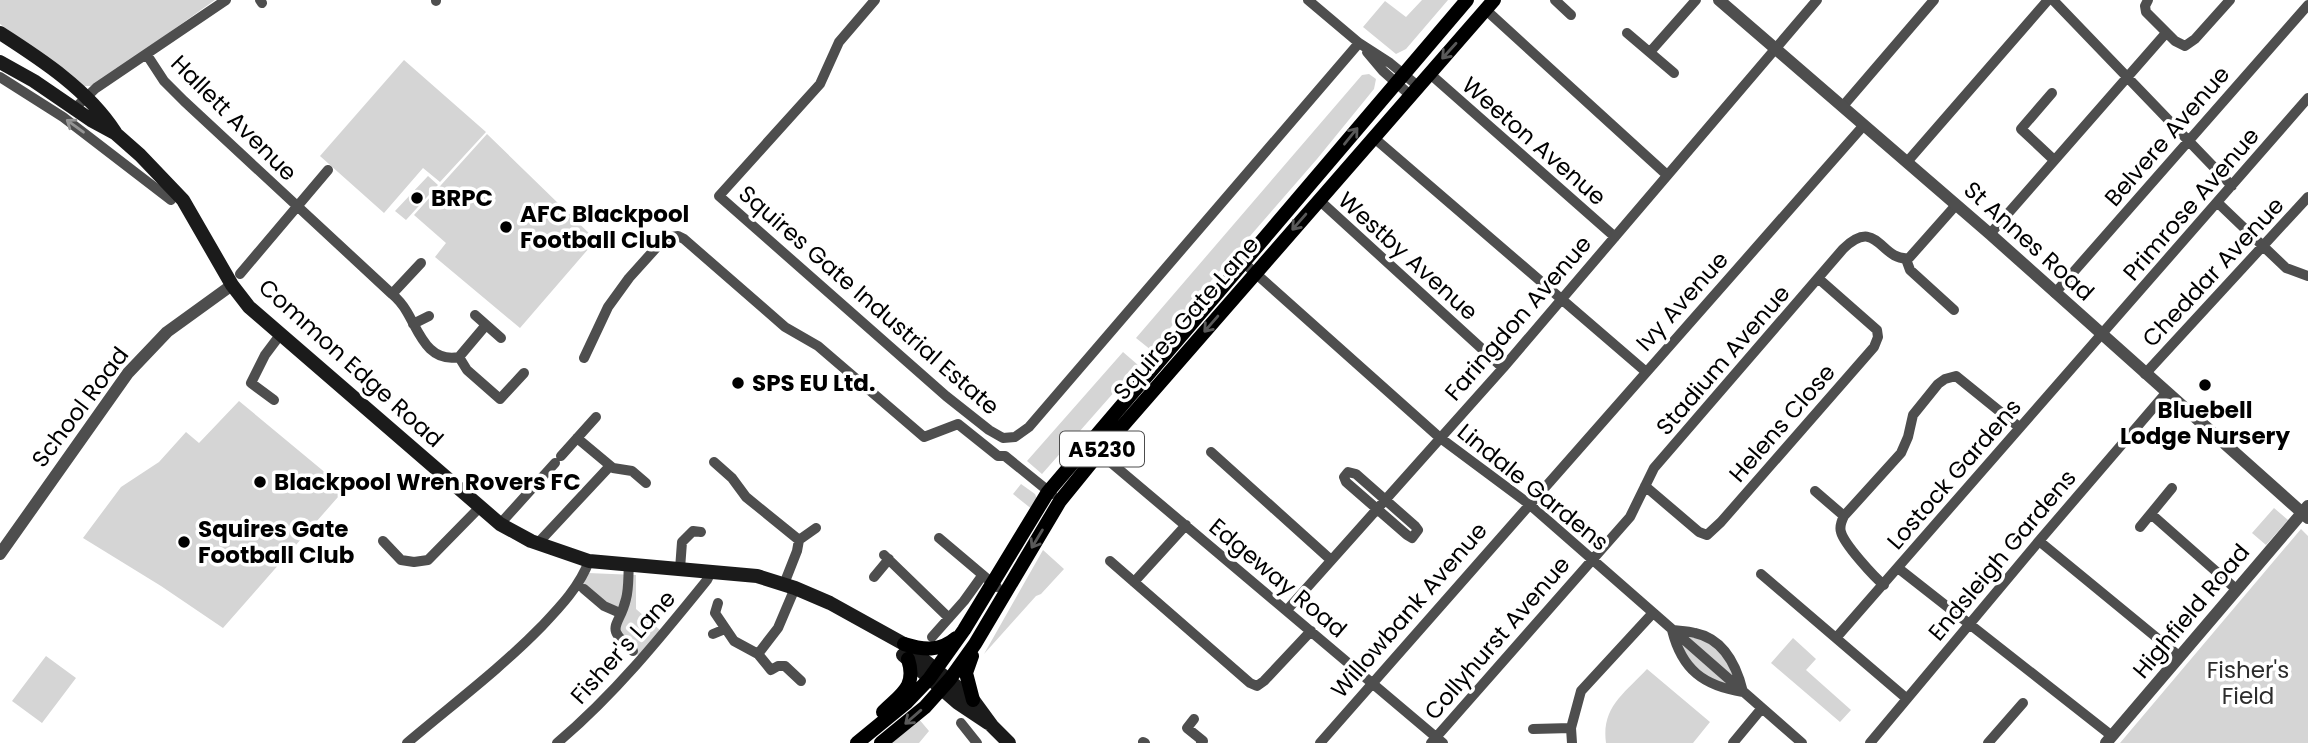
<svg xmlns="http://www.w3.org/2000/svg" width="2308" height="743" font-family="Poppins,sans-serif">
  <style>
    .green { fill: #d5d5d5 }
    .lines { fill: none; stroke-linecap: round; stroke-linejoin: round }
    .minor { stroke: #4e4e4e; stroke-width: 10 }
    .tertiary { stroke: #4e4e4e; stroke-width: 12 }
    .secondary { stroke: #1b1b1b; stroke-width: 14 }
    .primary { stroke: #000; stroke-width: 14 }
    .oneway { stroke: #595959 }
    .oneway2 { stroke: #959595 }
    .poi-dot { fill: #000; stroke: #fff; stroke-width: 2.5 }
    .labels { text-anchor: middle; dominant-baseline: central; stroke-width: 7; stroke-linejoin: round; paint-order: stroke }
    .shield { fill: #fff; stroke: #4c4c4c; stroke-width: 2 }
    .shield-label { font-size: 21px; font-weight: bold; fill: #000 }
    .street-label { font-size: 23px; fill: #000; stroke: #fff }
    .poi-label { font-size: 23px; font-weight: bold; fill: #000; stroke: #fff; text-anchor: start }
    .park-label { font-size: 23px; fill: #2c2c2c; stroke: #fff }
  </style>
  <rect width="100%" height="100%" fill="#fff"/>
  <!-- green -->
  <path class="green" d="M0,0H215L94,86H84L0,24Z
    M1422,0H1448L1406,49L1396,54L1363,27L1385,1L1406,17Z
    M404,60L486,132L440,182L423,168L384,213L320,156Z
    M1369,74L1376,79L1374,89L1317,159L1151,350L1136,338L1362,75Z
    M487,134L596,240L520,328L435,257L446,243L414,215Z
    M428,176L438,185L406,220L395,211Z
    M1123,352L1138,365L1042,474L1027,461Z
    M239,401L345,489L223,628L161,586L83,538L121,487L159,462L186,432L199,443Z
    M1021,484L1035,494L1037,499L1033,510L1013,494Z
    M2274,508L2288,520L2266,545L2252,533Z
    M2301,529L2308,536V743H2120Z
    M1043,550L1064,569L1041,594L1036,596L984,654Z
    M588,573L636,575V609L661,631L639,656L617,637L620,613L580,585Z
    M1680,632C1716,634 1725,656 1741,684Z
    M1674,638L1736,691L1700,677Z
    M1793,638L1816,659L1806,670L1851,710L1840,722L1771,663Z
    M46,656L76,678L42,723L12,701Z
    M1647,669L1710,722L1693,743H1606C1601,707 1625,693 1647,669Z
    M918,718L929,731L919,743H888Z"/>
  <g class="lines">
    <!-- minor -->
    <path class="minor" d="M260,0L262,3
      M875,0L839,42L820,84L719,196L946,396L989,430L1003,438L1015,437L1029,427L1359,43
      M1308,0L1359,43L1390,63L1418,86
      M1555,0L1571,15
      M2053,0L2232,186
      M2148,0L2145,6L2146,12L2175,41L2185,46L2195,39L2230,0
      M436,1V0
      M1486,10L1667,175
      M1627,33L1674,73
      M1367,52L1383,71L1410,95
      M1650,52L1696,0
      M147,55L164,81L184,101L392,294C398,299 403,305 407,312C419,332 428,363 459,357L467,370L500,399L524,373
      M1429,73L1615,237
      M0,77L63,117L171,200
      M2052,93L2021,129L2054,160
      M1843,106L1934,0
      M75,108L96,88L226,0
      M1373,137L1645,371
      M1907,162L2048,0
      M1319,200L1503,368
      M2218,203L2286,268L2308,276
      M1990,234L2166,33
      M1906,259L1910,270L1954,310
      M1244,263L1439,437L1529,504L1802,743
      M240,274L328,170
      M2055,293L2308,5
      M392,294L421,263
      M475,315L501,338
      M413,324L429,316
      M459,357L486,325
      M584,358L608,307L629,278L665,238L678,236L684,239L785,327L818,346L924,437L958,424L998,456H1005L1052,494
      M2145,374L2308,197
      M274,400L251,383L265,355L280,335
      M577,438L613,468L632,471L646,483
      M1096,450L1443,743
      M1211,452L1331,560
      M561,456L596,417
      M714,462L732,478L746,497L799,540L797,551L784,584
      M1348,472L1356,474L1415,526L1418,530L1412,538L1407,535L1346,482L1344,477Z
      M1645,486L1699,532L1707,535L1721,522L1874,347L1878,337L1877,330L1819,279
      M1815,491L1844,516
      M2151,514L2236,589
      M500,524L555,463
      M2140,527L2172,488
      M939,538L997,587
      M799,540L816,528
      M383,541L401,560L414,562L428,560L480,507
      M2039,541L2179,656
      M538,543L610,466
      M884,555L949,618
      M1110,561L1250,683L1257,686L1264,681L1311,631
      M629,565C628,576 629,588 626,599C619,629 603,625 633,651
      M1898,568L2112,736
      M680,569L682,542L693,531L701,532
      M1761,574L1906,698
      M874,577L889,559
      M1134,582L1186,525
      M1884,585C1874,577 1844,544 1841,532C1839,526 1842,520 1844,516L1901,453L1908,437L1913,415L1938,384L1945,379L1956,376L2019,427
      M584,589L604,606L620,613
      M718,603L715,613L734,641L758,654L771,670L778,666H785L801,681
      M1287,610L1503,368L1817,0
      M1672,630C1679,631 1687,631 1695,633C1724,639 1737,667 1743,692C1704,686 1682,670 1672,630Z
      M713,634L725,629
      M932,637L964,601L982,576
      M1836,638L2308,98
      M758,654L778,628L795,588
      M1194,719L1187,728L1203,741L1201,743
      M961,723L977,743
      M1533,729L1571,728
      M1143,742L1145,743
      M407,743C453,704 500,669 542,626C560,607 580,586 589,561
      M557,743C614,695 660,638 707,580L711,572
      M1320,743L1864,125
      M1431,743L1630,517L1654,468L1843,249C1878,215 1880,262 1909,258L1956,205
      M1572,743L1571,728L1581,691L1652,614
      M1733,743L1762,708
      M1870,743L2039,541L2166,393
      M1988,743L2023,703"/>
    <!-- tertiary -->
    <path class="tertiary" d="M1719,0L1990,234L2308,518
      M0,554L128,373L167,332L232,285
      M2106,743L2308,506"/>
    <!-- secondary -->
    <path class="secondary" d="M0,33C42,60 88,90 115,132
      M0,62L34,81L91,120L115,133L140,155L183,200L232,285L249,307L500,524L531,541L589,561L757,576L795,588L830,603L904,644L973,700L992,726L1009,743
      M903,655L958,703L988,723"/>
    <!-- primary -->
    <path class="primary" d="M904,644C923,650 940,652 956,638
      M972,656L966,673L973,700
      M883,712C901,694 917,687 908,659
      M857,743L907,702L929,679L964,630L1048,492L1467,0
      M881,743L925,707L950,679L975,644L1060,501L1099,453L1494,0"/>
  </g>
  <!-- one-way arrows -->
  <defs><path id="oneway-shaft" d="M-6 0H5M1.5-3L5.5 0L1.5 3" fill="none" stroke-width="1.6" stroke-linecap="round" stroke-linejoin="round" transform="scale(1.75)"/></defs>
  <g class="oneway">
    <use href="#oneway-shaft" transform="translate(1449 51) rotate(132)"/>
    <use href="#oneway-shaft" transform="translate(1351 136) rotate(-51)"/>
    <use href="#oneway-shaft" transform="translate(1299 222) rotate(131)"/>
    <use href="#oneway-shaft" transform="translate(1211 324) rotate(131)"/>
    <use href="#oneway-shaft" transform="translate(1037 539) rotate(121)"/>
    <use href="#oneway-shaft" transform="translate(913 717) rotate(139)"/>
  </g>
  <use class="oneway2" href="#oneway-shaft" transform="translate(75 126) rotate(-144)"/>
  <!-- markers -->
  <g class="poi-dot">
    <circle cx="417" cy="198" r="7"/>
    <circle cx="506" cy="227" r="7"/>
    <circle cx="738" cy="383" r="7"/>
    <circle cx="2205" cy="385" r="7"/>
    <circle cx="260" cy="482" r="7"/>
    <circle cx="184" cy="542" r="7"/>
  </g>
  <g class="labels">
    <!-- shield labels -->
    <rect class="shield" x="1060" y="431.5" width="84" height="35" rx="5"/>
    <g class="shield-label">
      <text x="1102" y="449">A5230</text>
    </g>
    <!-- street labels -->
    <g class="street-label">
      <text transform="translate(234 118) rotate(45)">Hallett Avenue</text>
      <text transform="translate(2167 136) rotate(-49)">Belvere Avenue</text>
      <text transform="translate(1534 141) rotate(41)">Weeton Avenue</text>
      <text transform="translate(2191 204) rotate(-49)">Primrose Avenue</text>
      <text transform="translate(2029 241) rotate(42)">St Annes Road</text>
      <text transform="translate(1408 256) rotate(42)">Westby Avenue</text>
      <text transform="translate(2213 272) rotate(-47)">Cheddar Avenue</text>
      <text transform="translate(869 300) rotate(41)">Squires Gate Industrial Estate</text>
      <text transform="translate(1682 301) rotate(-48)">Ivy Avenue</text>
      <text transform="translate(1186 318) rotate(-49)">Squires Gate Lane</text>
      <text transform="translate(1518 318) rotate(-49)">Faringdon Avenue</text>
      <text transform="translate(1723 360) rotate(-49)">Stadium Avenue</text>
      <text transform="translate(351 363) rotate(42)">Common Edge Road</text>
      <text transform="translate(80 407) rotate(-53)">School Road</text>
      <text transform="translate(1782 423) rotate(-49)">Helens Close</text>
      <text transform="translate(1954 474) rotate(-49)">Lostock Gardens</text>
      <text transform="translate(1533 487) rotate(39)">Lindale Gardens</text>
      <text transform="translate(2002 555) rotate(-50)">Endsleigh Gardens</text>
      <text transform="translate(1278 578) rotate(40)">Edgeway Road</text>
      <text transform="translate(1409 610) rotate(-49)">Willowbank Avenue</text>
      <text transform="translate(2191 611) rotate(-50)">Highfield Road</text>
      <text transform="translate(1497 638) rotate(-49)">Collyhurst Avenue</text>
      <text transform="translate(623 647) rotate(-48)">Fisher's Lane</text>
    </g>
    <!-- poi labels -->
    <g class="poi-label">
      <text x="431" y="198">BRPC</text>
      <text x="520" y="214">AFC Blackpool<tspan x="520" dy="26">Football Club</tspan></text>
      <text x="752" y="383">SPS EU Ltd.</text>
      <text x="2205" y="410" text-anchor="middle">Bluebell<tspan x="2205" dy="26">Lodge Nursery</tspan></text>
      <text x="274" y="482">Blackpool Wren Rovers FC</text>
      <text x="198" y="529">Squires Gate<tspan x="198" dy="26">Football Club</tspan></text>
    </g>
    <!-- park labels -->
    <g class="park-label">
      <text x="2248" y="670">Fisher's<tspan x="2248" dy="26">Field</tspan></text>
    </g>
  </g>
</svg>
